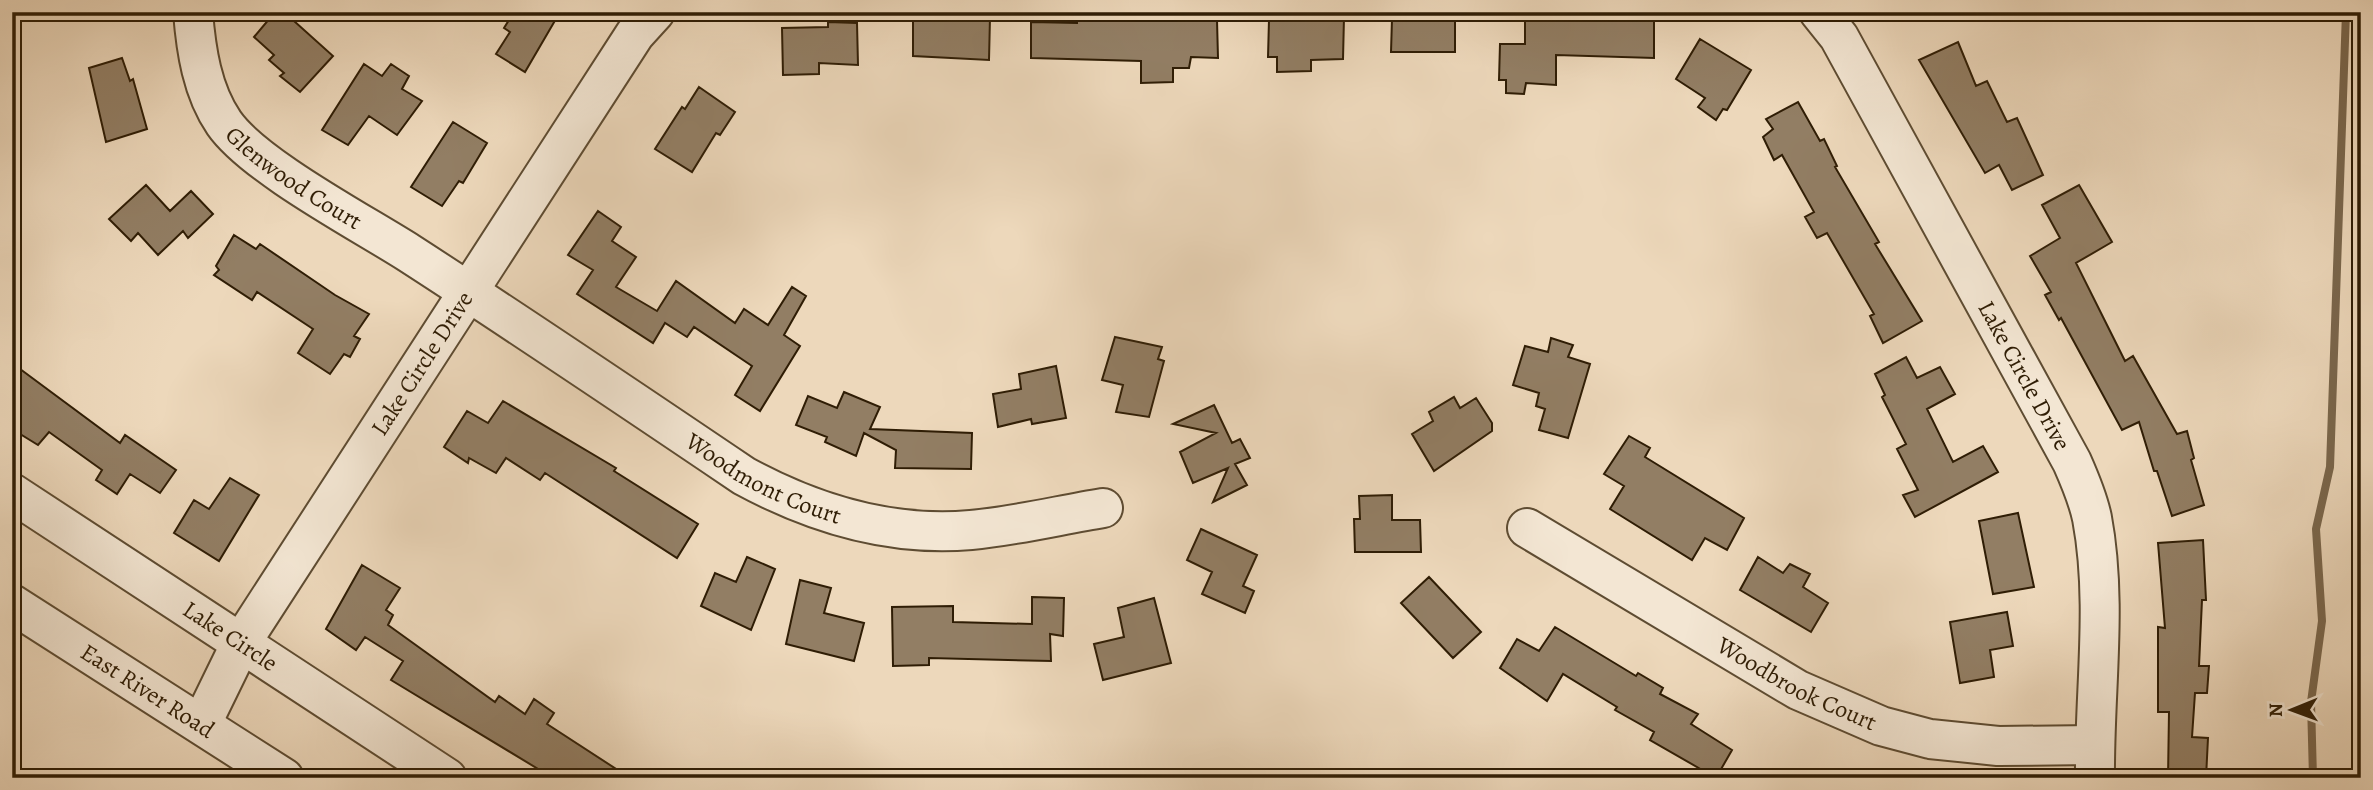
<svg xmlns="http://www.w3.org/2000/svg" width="2373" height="790" font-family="Alegreya,serif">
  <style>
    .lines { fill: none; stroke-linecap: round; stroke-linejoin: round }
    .stream { stroke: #7a674d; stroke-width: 8 }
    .building { fill: #927e64; stroke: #2f1d05; stroke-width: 2 }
    .minor-casing { stroke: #5e4c32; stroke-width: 42 }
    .minor { stroke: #f3e6d3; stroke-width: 38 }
    .labels { text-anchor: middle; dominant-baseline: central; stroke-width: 5; stroke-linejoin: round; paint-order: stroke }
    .street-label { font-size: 24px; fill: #2f1d05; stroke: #f3e6d3 }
  </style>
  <rect width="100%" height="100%" fill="#edd8bb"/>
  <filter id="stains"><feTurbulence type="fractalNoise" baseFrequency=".00286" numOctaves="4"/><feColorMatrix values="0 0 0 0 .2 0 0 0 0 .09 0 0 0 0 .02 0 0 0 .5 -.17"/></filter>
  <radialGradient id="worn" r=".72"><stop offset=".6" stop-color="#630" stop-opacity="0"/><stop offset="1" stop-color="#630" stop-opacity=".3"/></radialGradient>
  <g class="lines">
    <!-- stream -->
    <path class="stream" d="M2313,778L2311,702L2322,621L2316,529L2330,467L2346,12"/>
  </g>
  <!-- building -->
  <path class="building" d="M275,12H284L333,56L300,92L280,76L284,73L269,60L274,55L254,37Z
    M514,12H560L525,72L496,54L510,32L504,28Z
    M1625,15L1654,17V58L1556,55V85L1526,83L1524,94L1506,93V80H1499L1500,44H1525V17L1625,19Z
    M959,16L990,17L989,60L913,56V20H959Z
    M1315,17H1344L1343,59L1311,60V71L1277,72V57H1268L1269,20H1315Z
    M1077,18L1217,20L1218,58L1191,57L1189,68H1173V82L1141,83V61L1031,58V22L1077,23Z
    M1455,18V52H1391L1392,19Z
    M828,22L857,23L858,65L819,63V74L783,75L782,28L828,27Z
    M1700,39L1751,70L1727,110L1723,109L1716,120L1698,107L1705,98L1676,79Z
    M1958,42L1976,86L1987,81L2007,122L2017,118L2043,175L2012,190L1999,165L1985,173L1919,60Z
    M122,58L130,81L133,79L147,129L106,142L89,68Z
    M364,64L382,76L391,64L409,76L402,89L422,101L397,135L369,116L348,145L322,130Z
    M699,87L735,112L720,135L716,133L692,172L655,149L682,107L685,109Z
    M1798,102L1820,141L1824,139L1837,166L1835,167L1879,242L1875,244L1922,321L1883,343L1870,316L1874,314L1827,233L1817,238L1805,217L1814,212L1782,155L1774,160L1763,137L1773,129L1766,119Z
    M453,122L487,143L463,183L459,181L442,206L411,187Z
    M146,185L170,211L191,191L213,214L188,238L183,231L158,255L138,233L131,241L109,219Z
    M2079,185L2112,242L2076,263L2125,361L2133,356L2177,434L2187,431L2194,458L2191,460L2204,505L2172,516L2157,471H2154L2139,422L2122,430L2061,318L2059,320L2045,295L2051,292L2030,256L2060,238L2042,205Z
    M598,211L621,227L612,241L636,257L616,287L657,311L676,281L735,323L744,309L768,325L792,287L806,296L784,335L800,346L760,411L735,395L752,366L694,327L687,337L665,323L653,343L577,294L593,270L568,255Z
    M234,235L256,249L260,244L335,295L369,314L354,336L360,339L350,357L344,354L330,374L298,353L313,329L257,292L252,300L214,275L219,270L216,266Z
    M1115,337L1162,347L1158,359L1164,361L1149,417L1116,412L1123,385L1102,380Z
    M1551,338L1573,345L1568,357L1590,364L1568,438L1539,430L1545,409L1536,406L1539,393L1513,385L1525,346L1548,352Z
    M1906,357L1917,378L1940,367L1955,394L1927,409L1953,462L1983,446L1998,472L1915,517L1903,495L1918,490L1897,449L1906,444L1882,397L1885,395L1875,374Z
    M12,363L120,443L125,435L176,470L160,493L130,474L117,494L96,480L102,470L49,432L38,445L12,429Z
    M1056,366L1066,418L1032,424L1031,419L998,427L993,394L1021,389L1019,374Z
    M844,392L880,407L870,429L972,433L971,469L895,468L896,450L864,433L856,456L825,442L827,437L796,425L808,396L837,408Z
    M1454,397L1460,408L1476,398L1492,423V431L1434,471L1412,434L1433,421L1429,412Z
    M503,401L616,468L614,471L698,524L677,558L545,473L540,480L506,458L496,473L469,458L468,463L444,447L467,411L488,423Z
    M1214,405L1232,443L1240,439L1250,458L1235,464L1247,485L1213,502L1228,468L1193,483L1180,452L1216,433L1173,424Z
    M1629,436L1650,448L1645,457L1744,518L1727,550L1705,538L1692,560L1610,509L1624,486L1604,474Z
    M230,478L259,495L219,561L174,533L194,500L209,509Z
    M1392,495V520H1420L1421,552H1355L1354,519H1360L1359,496Z
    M2018,513L2034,587L1993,594L1979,521Z
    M1201,529L1257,555L1243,586L1254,591L1245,613L1202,594L1212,572L1187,560Z
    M2203,540L2206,600H2202L2199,666H2209L2207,693H2195L2192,737L2208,738L2206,778H2168L2169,712H2158V627L2165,628L2158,543Z
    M747,557L775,569L751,630L701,606L715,573L736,582Z
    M1758,557L1783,573L1790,564L1810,574L1803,587L1828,603L1811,632L1740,590Z
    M362,565L400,588L386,610L393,615L388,625L495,702L499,696L525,714L534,699L554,713L547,724L630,778H553L391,680L403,661L365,637L356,650L326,629Z
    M1429,577L1481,632L1453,658L1401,603Z
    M800,580L831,588L824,613L864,623L854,661L786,644Z
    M1032,597L1064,598L1063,636L1050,634L1051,661L929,658V665L893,666L892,607L953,606V622L1032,624Z
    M1154,598L1171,663L1103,680L1094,644L1124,637L1118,608Z
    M2007,612L2013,646L1990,650L1994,677L1960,683L1950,622Z
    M1555,627L1636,676L1638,673L1663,688L1660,694L1698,714L1691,724L1732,750L1716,778L1650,740L1654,732L1615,710L1617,707L1563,674L1547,701L1500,668L1517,639L1539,651Z"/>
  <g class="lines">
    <!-- minor casing -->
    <g class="minor-casing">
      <g id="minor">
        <path id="s1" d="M193,12C196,50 202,91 224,123C254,166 362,223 409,253C522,326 633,401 744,476C814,514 891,537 971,530C1015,526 1060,515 1103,508"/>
        <path id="s2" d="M1819,12L1839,37L2072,462C2080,480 2088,499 2092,518C2108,603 2094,692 2095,778"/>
        <path id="s3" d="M12,493L447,778"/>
        <path id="s4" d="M1527,528L1798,690L1881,726L1930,739L1998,746L2094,745"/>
        <path id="s5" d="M12,604L284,778"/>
        <path id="s6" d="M202,723L241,643L635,34L655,12"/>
      </g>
    </g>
    <!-- minor -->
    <use href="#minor" class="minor"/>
  </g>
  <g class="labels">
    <!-- street labels -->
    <g class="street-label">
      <text stroke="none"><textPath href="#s1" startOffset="206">Glenwood Court</textPath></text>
      <text stroke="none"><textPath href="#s6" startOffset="422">Lake Circle Drive</textPath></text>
      <text stroke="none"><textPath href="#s2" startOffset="418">Lake Circle Drive</textPath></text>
      <text stroke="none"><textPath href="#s1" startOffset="765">Woodmont Court</textPath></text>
      <text stroke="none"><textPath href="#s3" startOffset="261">Lake Circle</textPath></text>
      <text stroke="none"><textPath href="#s4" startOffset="312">Woodbrook Court</textPath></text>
      <text stroke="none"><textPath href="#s5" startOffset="161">East River Road</textPath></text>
    </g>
  </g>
  <!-- margin -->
  <rect width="2373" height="790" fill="none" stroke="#edd8bb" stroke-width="42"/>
  <rect x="14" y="14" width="2345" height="762" fill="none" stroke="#2f1d05" stroke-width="3.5"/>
  <rect x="21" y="21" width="2331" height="748" fill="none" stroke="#2f1d05" stroke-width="2"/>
  <!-- north arrow -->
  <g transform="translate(2292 710) rotate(269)" stroke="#f3e6d3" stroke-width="5" paint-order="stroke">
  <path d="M0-5L12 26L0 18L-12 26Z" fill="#2f1d05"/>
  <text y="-10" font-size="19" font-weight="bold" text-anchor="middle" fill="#2f1d05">N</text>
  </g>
  <rect width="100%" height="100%" filter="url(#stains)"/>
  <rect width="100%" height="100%" fill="url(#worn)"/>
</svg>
